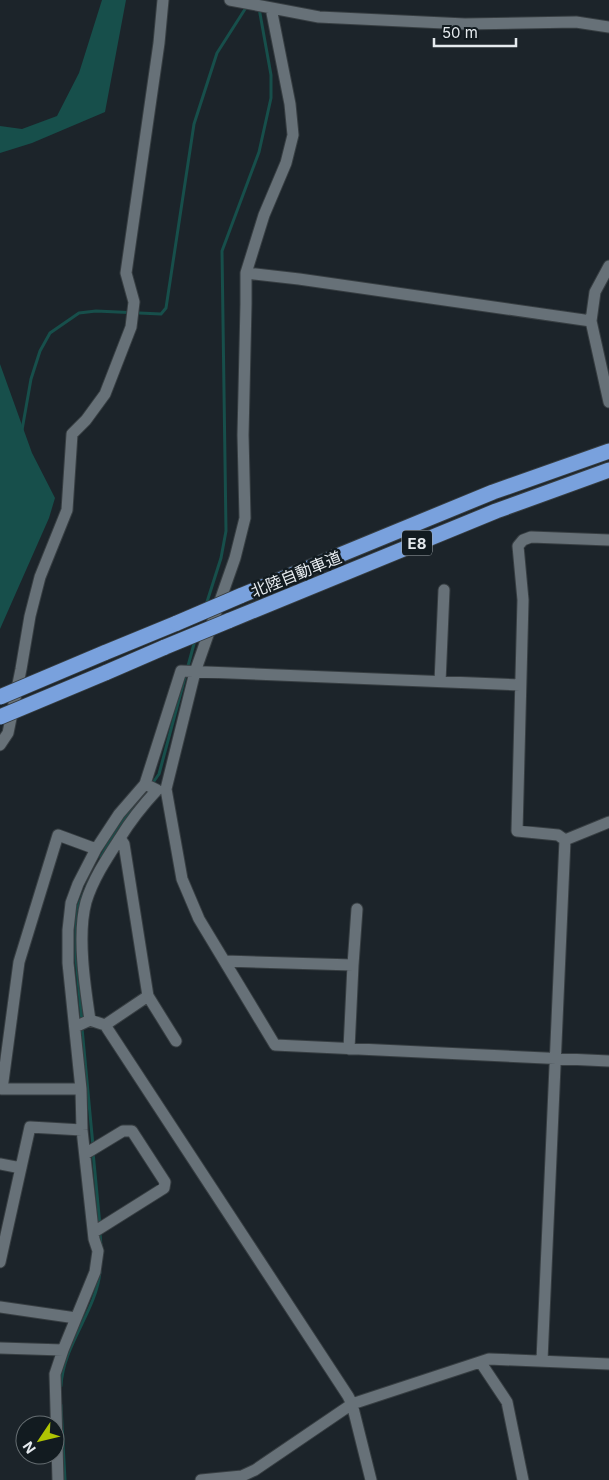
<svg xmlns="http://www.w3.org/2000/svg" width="609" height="1480" font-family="Inter,'Noto Sans JP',sans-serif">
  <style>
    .water { fill: #174f4b }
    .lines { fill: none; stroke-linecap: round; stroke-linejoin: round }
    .stream { stroke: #174f4b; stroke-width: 3 }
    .minor-casing { stroke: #373e42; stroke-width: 13 }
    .motorway-casing { stroke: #373e42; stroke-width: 17 }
    .minor { stroke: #677178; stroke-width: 11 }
    .motorway { stroke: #79a1dd; stroke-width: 15 }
    .motorway-bridge-casing { stroke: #373e42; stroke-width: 17; stroke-linecap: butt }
    .motorway-bridge { stroke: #79a1dd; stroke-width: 15 }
    .labels { text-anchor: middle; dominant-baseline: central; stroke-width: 5; stroke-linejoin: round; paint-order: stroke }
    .shield { fill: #121b20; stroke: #a6acb0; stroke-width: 1 }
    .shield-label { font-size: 15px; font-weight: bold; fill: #e5eaee }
    .street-label { font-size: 16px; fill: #e5eaee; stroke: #121b20 }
  </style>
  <rect width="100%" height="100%" fill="#1c242a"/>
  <!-- water -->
  <path class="water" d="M102,0H126L105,112L32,143L0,153V126L22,129L57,116L79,73Z
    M0,364L32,453L55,498L49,518L0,629Z"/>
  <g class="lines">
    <!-- stream -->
    <path class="stream" d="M22,430L31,379L40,351L50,333L79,313L96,311L161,314L166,308L194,124L217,53L247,6
      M206,605L221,558L226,531L222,251L259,152L271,98V75L259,8
      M152,784L159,774L195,640
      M101,857L117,828L149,789
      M82,1021L76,958V911L89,881
      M82,1028L93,1146
      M93,1152L100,1226
      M100,1232L101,1246
      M61,1386C63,1345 96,1311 100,1272
      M61,1405L65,1480"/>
    <!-- minor casing -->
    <g class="minor-casing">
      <path id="minor" d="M230,0L319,17L465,24L576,22L609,27
        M271,8L290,104L293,135L286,163L264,215L246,273V304L243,435L245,518L235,558L195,672L166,789L182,879L199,919L275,1045L609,1061
        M609,266L595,292L591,321L609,402
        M246,273L299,279L591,321
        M440,682L444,590
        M0,745L8,733L21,669L30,616L40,577L67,510L72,434L86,420L105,394L131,327L134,302L126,273L159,43L163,0
        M120,838C131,820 143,805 157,790L145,784
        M565,840L558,835L517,831L523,600L518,546L523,540L531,537L609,540
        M565,840L609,822
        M225,961L353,965L349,1049
        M353,965L357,909
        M90,1020C85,987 77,935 86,902C93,879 107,858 120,838L124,844L148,996
        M105,1025L148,996L176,1041
        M75,1027L90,1020L105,1025L348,1396L352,1404L371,1480
        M81,1089H2L19,962L58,835L96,849
        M85,1154L123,1131H132L165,1182L164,1188L94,1232
        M0,1164L21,1168
        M0,1262L30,1127L82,1130
        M0,1307L76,1318
        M0,1348L63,1350
        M542,1360L565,840
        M481,1363L507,1402L523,1480
        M58,1480L55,1374L63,1350L95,1272L98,1251L94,1239L82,1130L81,1089L68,963V930L71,903L78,884L96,849L119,814L145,784L181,671L520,685
        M201,1480L242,1476L255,1470L352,1404L489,1359L609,1364"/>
    </g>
    <!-- motorway casing -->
    <g class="motorway-casing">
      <path id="motorway" d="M240,596L493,492L609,451
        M228,621L496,511L609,470
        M104,653L177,623
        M105,673L165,647"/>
    </g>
    <!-- minor -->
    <use href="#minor" class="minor"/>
    <!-- motorway -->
    <use href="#motorway" class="motorway"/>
    <!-- motorway-bridge casing -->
    <g class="motorway-bridge-casing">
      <path id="motorway-bridge" d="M177,623L240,596
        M165,647L228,621
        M0,697L104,653
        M0,717L105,673"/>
    </g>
    <!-- motorway-bridge -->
    <use href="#motorway-bridge" class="motorway-bridge"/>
  </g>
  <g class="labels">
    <!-- shield labels -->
    <rect class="shield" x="402" y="530.5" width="30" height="25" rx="4"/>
    <g class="shield-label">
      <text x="417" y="543">E8</text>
    </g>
    <!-- street labels -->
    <g class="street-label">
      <text transform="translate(296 574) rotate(-22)">北陸自動車道</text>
    </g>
  </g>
  <!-- north arrow -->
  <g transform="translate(40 1440) rotate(235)"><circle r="24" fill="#121b20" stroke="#666e72"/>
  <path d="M0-4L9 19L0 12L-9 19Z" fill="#b0c503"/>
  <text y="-8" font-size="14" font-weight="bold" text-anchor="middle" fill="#e5eaee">N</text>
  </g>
  <!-- scale -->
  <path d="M434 38v8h82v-8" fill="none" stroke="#e5eaee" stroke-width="2.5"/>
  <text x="442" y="38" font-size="15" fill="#e5eaee" stroke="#121b20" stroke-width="4" paint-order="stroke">50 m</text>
</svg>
